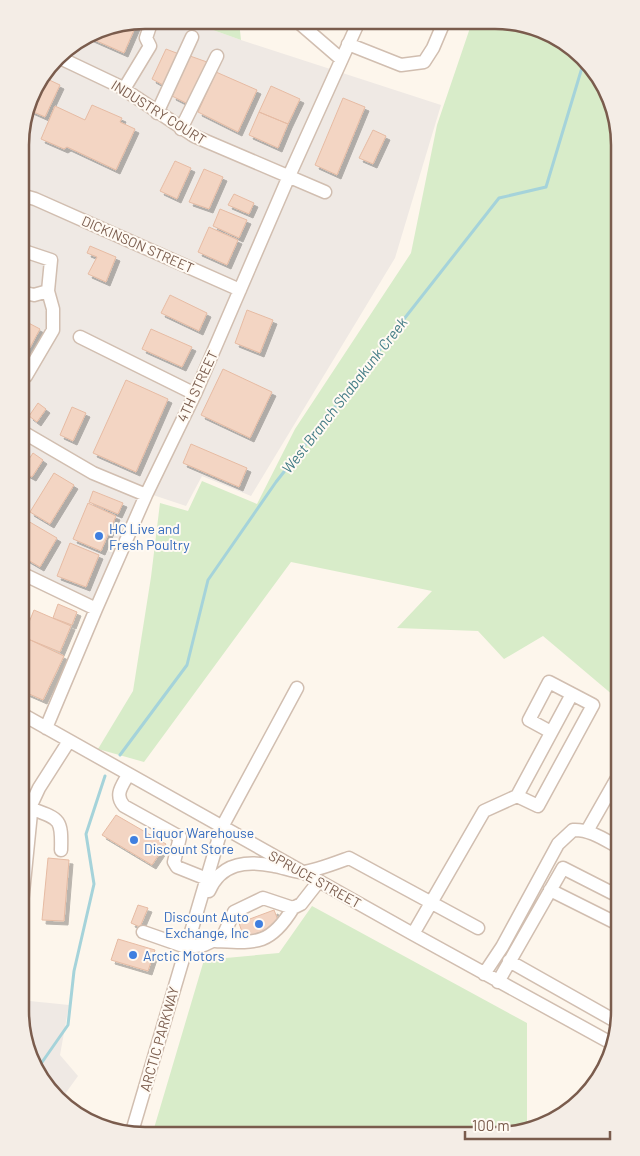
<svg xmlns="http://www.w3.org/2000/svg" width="640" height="1156" font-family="Barlow,sans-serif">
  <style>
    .industrial { fill: #efe9e4 }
    .green { fill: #d8ecc9 }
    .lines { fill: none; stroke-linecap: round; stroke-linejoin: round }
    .stream { stroke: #a5d3da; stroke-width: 3 }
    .building { fill: #f3d5c3; stroke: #e6bba3; filter: url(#shadow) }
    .minor-casing { stroke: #d1beb0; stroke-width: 15 }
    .minor { stroke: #fff; stroke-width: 12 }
    .shop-dot { fill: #3f7fe0; stroke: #fffaf3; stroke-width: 2 }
    .labels { text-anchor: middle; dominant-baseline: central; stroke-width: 4; stroke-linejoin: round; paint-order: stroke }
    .street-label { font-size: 14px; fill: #7a5c4d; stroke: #fffaf3 }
    .shop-label { font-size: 14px; fill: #366cbe; stroke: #fffaf3; text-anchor: start }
    .water-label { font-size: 15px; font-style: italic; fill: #437c86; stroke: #fffaf3 }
    .rim { fill: none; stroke: #7a5c4d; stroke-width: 2.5 }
  </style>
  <defs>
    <filter id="shadow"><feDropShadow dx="4" dy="4" stdDeviation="0" flood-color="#0004"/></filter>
  </defs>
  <rect width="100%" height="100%" fill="#fdf6ec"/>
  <!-- industrial -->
  <path class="industrial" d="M145,20H185L241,40L441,105L395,258L251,496L202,476L186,506L147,493L97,606L21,570V129L33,90L62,51L98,29Z
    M20,1000L69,1005L60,1055L78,1076L60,1101L27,1051L20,1011Z"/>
  <!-- green -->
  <path class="green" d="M185,20L239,21L241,40Z
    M472,22H519L577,51L613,105L620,145V701L543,636L504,659L478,631L397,628L432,591L291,562L144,762L98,749L133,691L151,577L160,503L188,511L202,481L257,504L295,429L411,253L437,125Z
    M312,906L527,1023V1128L531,1129L152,1135L204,960L279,953Z"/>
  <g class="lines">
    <!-- stream -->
    <path class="stream" d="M120,755L187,665L208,580L276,482L499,198L546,187L584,61
      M38,1068L68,1025L74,971L94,884L86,834L105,776"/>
  </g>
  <!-- building -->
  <path class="building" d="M138,21L124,53L90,38L93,32L98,29Z
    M166,49L179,54L165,86L152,79Z
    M190,56L207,62L188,104L172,96Z
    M216,72L257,90L238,132L198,112Z
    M43,77L60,85L45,117L27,109L33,90Z
    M271,86L300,99L288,124L259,112Z
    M343,98L365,107L337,175L315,165Z
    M92,105L122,118L120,122L135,129L116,170L67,147L64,149L41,139L55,106L85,120Z
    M259,112L288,124L278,148L249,135Z
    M373,130L386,136L373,164L359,158Z
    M175,161L191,168L177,199L160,191Z
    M204,169L223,177L209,209L189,202Z
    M234,194L254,203L249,214L228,205Z
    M220,209L247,220L239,238L213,226Z
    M209,227L238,240L227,265L198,252Z
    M90,246L116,257L106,282L88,274L97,257L87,253Z
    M170,295L207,313L199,331L161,313Z
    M247,310L273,320L260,353L235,343Z
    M21,319L40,329L26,355L21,351Z
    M151,329L192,347L182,367L142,349Z
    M223,369L272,392L250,438L201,415Z
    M126,380L168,399L136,472L93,453Z
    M38,403L46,409L37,422L29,416Z
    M72,407L86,413L73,441L60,435Z
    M191,444L247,468L239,487L183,463Z
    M33,453L43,460L32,477L21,471Z
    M54,473L74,485L50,524L30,512Z
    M93,491L123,503L118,514L89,502Z
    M88,503L116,516L101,551L73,539Z
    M28,521L57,538L40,567L21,556V534Z
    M70,543L99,555L86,587L57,576Z
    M58,604L77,612L72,625L53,618Z
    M34,610L71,626L60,652L23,637Z
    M24,637L64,656L43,700L20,690V645Z
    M116,815L166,844L152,865L102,835Z
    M48,858L69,860L64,921L42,920Z
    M138,905L148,908L140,927L131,923Z
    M274,910L280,925L244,938L239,923Z
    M118,939L155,950L148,971L111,960Z"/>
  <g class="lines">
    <!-- minor casing -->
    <g class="minor-casing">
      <path id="minor" d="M297,21L341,59
        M348,44L401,65L424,62L433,48L444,22
        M58,57L119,86L194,136L325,192
        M124,89L150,46L146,38L152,20
        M157,113L192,37
        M181,129L217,56
        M21,195L35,199L240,290
        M21,292L34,295L48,291
        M80,337L195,394
        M21,375L26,376L53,330V309L48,291L51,260L21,250
        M21,431L93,473L146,495
        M21,573L96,609
        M20,713L413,934L611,1043
        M46,728L96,609L146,495L195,394L289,176L359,21
        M551,732L529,720L549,682L572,694
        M128,775C122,786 114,795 124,806L180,837L174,862L177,867L207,879
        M20,796L32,803
        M32,809C60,819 62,819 61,850
        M587,831L620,773
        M550,890L614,922L620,917
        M209,891C221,863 246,860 274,866C282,867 291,871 300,872C310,873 338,862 349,858L478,928
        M20,923L32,803L39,788L69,741
        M143,932L186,947L204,945L223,936L234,912L263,898L293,908L301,904L319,881
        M413,934L484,811L517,796L572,694L593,705L538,806L517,796
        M215,941C255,943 270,946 293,908
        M509,961L617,1022
        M484,974L502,947L558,844L573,830C590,829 605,840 620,848
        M498,982L563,868L620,897
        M131,1135L222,827L297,688"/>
    </g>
    <!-- minor -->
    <use href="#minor" class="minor"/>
  </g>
  <!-- markers -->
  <g class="shop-dot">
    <circle cx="99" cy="536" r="5"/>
    <circle cx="134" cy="840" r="5"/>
    <circle cx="259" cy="924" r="5"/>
    <circle cx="133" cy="955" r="5"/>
  </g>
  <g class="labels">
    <!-- street labels -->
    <g class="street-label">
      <text transform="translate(159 112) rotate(32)">INDUSTRY COURT</text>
      <text transform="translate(138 244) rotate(24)">DICKINSON STREET</text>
      <text transform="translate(197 386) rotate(-65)">4TH STREET</text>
      <text transform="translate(315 879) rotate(29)">SPRUCE STREET</text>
      <text transform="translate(159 1039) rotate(-74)">ARCTIC PARKWAY</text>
    </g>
    <!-- shop labels -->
    <g class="shop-label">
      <text x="109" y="528">HC Live and<tspan x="109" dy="16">Fresh Poultry</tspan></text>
      <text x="144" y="832">Liquor Warehouse<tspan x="144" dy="16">Discount Store</tspan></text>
      <text x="249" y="916" text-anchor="end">Discount Auto<tspan x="249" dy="16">Exchange, Inc</tspan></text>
      <text x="143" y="955">Arctic Motors</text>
    </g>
    <!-- water labels -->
    <g class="water-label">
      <text transform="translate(344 395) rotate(-52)">West Branch Shabakunk Creek</text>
    </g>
  </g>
  <!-- crop -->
  <path d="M0 0H640V1156H0ZM145 29H495A116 116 0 0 1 611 145V1011A116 116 0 0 1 495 1127H145A116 116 0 0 1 29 1011V145A116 116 0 0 1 145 29Z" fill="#f4ede6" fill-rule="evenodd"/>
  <path class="rim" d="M145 29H495A116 116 0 0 1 611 145V1011A116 116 0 0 1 495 1127H145A116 116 0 0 1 29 1011V145A116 116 0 0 1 145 29Z"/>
  <!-- scale -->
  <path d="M465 1131v8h145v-8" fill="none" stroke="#7a5c4d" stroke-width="2.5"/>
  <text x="472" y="1131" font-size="15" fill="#7a5c4d" stroke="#fffaf3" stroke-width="4" paint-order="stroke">100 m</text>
</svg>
